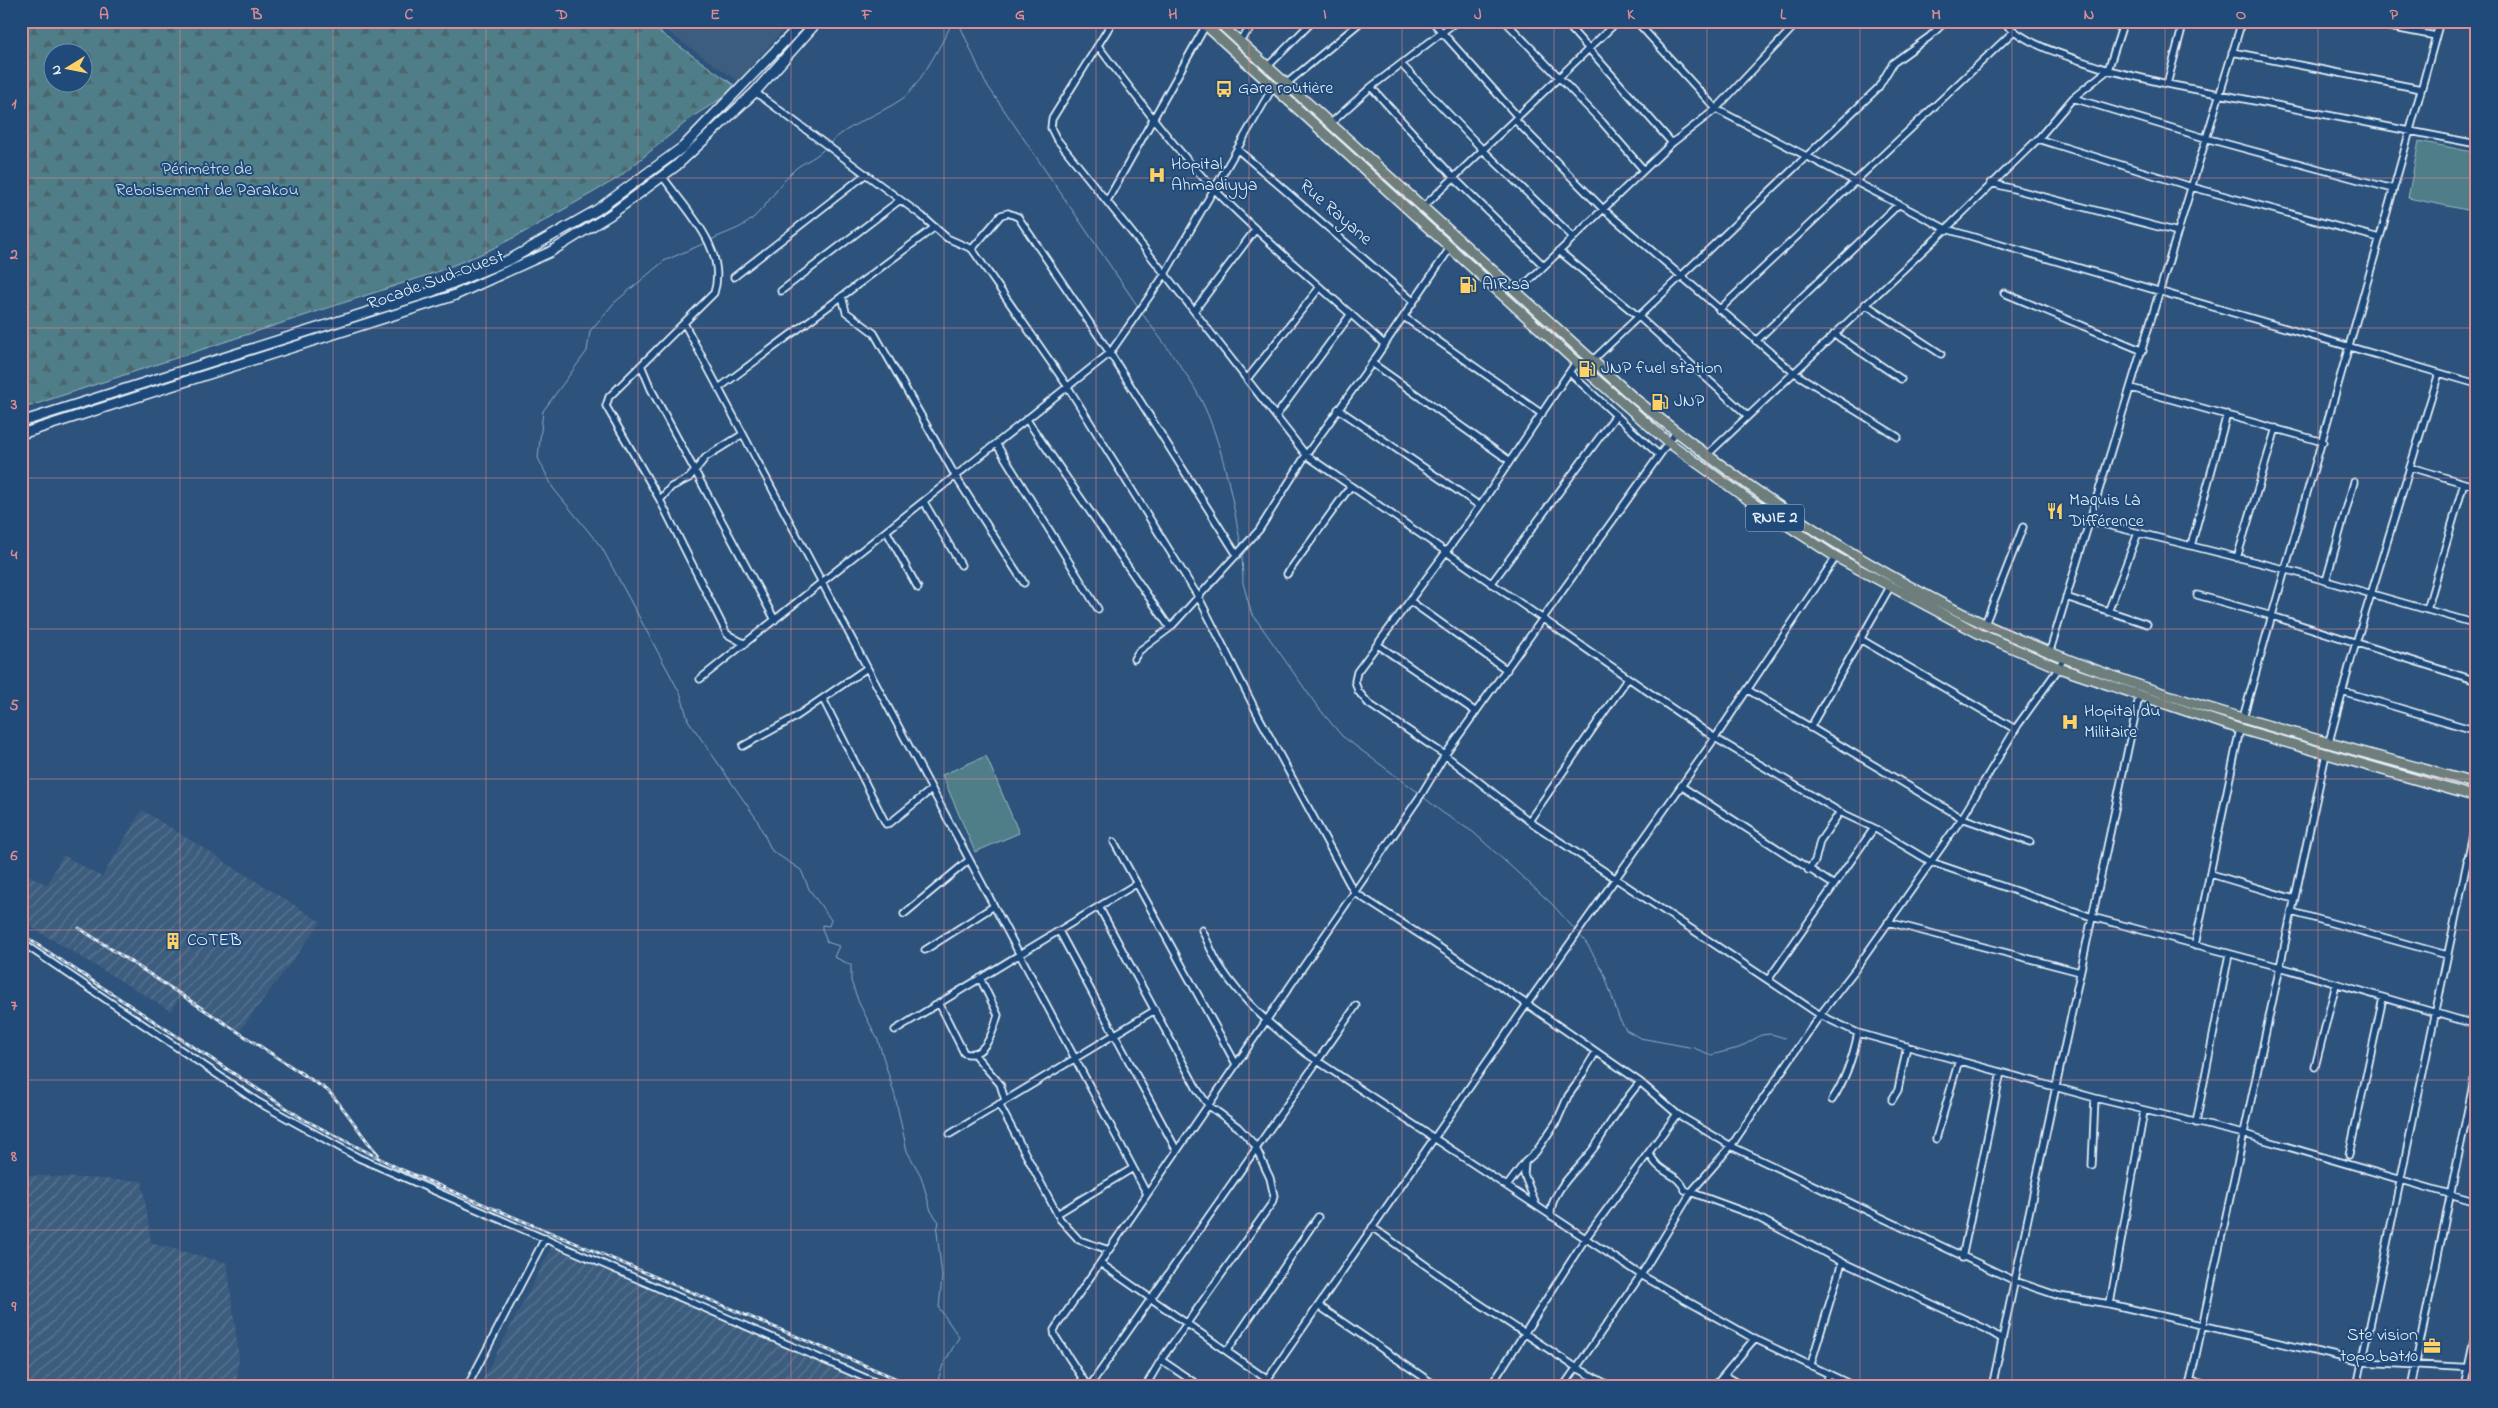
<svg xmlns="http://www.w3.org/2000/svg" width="2498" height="1408" font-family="'Indie Flower',sans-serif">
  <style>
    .built { fill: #3e5d7f }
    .industrial { fill: url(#industrial-furrows) }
    .forest { fill: url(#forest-firs); stroke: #9cb8c0; fill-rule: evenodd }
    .pitch { fill: #4f7e89; stroke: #9cb8c0 }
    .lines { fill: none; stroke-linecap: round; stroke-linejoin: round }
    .stream { stroke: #8eaac7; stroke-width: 1 }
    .minor-casing { stroke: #e8f1f8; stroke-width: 9 }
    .secondary-casing { stroke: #e8f1f8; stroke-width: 12 }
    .primary-casing { stroke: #e8f1f8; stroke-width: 12 }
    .minor { stroke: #1f4a7a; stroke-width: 5.5 }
    .secondary { stroke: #1f4a7a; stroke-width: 9 }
    .primary { stroke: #6d7e7c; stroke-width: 9 }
    .rail-casing { stroke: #e8f1f8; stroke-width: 3 }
    .rail { stroke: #1f4a7a; stroke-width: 1; stroke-dasharray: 4; stroke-linecap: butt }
    .grid { fill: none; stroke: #df8c90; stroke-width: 1; stroke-opacity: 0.55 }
    .labels { text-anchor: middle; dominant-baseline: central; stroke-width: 4; stroke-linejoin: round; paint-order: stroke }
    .shield { fill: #1f4a7a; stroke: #acbfd2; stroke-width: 1 }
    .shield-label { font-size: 16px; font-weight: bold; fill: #e8f1f8 }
    .poi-label { font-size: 18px; fill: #e8f1f8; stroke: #1f4a7a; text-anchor: start }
    .park-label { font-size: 18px; fill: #d1e0e7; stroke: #1f4a7a }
    .street-label { font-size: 18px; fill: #e8f1f8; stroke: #1f4a7a }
    .neatline { fill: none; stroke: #df8c90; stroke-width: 2 }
    .grid-label { font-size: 16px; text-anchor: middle; font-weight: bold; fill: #df8c90 }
  </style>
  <defs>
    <pattern id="industrial-furrows" width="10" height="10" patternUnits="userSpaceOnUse" patternTransform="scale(1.25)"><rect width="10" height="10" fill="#3e5d7f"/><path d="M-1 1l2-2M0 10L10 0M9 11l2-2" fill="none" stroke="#5a7592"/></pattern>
    <pattern id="forest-firs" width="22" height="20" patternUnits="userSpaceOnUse" patternTransform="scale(1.25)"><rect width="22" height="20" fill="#4f7e89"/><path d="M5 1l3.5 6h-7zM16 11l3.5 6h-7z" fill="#4b666d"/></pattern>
  </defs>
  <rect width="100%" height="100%" fill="#2d537c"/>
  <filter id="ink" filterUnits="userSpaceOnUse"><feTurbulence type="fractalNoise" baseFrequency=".02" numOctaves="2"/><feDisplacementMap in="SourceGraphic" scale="10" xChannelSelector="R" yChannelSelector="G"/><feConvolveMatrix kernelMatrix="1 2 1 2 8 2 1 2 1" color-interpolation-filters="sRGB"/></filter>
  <g filter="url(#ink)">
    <!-- built -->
    <path class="built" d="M652,21H791L738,81Z"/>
    <!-- industrial -->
    <path class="industrial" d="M142,810L321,922L239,1032L182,994L171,1011L21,921V871L47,885L63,855L102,877Z
      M21,1175L142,1181L151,1243L227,1263L239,1357L236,1387H21Z
      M552,1247L878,1387H479Z"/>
    <!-- forest -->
    <path class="forest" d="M21,21H644L738,88L692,117L618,178L530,229L486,252L434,273L21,409ZM52,52H82V82H52Z"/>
    <!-- pitch -->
    <path class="pitch" d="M2419,141L2477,153V212L2408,198Z
      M986,756L1019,833L975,852L942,775Z"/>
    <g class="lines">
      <!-- stream -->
      <path class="stream" d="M958,21L985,82L1139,308
        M829,144C847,125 880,114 902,99C919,87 943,41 953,21
        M711,240C724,233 741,229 752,219C768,205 779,184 795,169C805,161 818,157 826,147
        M705,243L664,261L614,303L590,331L587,351L543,411L538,458L553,488L602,548L681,695L688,720L756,818L772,851L801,870L809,889L831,920L829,926L822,925V929L827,942L839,946L834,957L851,965V981L859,1003L878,1040L895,1096L907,1151L921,1176L931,1211L939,1222L937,1231L942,1277L939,1308L959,1337L943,1365L936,1386
        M1141,312C1164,344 1193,378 1208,415C1225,457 1233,502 1241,546
        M1242,552L1243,583L1251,612L1317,706L1342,736L1419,793
        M1422,796L1443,813L1473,832L1552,904L1576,931
        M1579,934L1587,944L1604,973L1619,1018L1626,1030L1640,1038L1694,1048L1711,1055L1739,1048L1761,1035L1771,1034L1785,1038"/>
      <!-- minor casing -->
      <g class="minor-casing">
        <path id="minor" d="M1113,21L1052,119L1051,128L1056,138L1165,274L1306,455L1715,738L1840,812L1874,828L1931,862L2092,917L2280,967L2477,1025
          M1432,21L1518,117
          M1505,21L1602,122L1643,169
          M1564,21L1672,143
          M1636,21L1716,109L1946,229L2477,384
          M2002,21C2030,48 2072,57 2108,70L2124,21
          M2358,21L2436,36
          M1884,23L1885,21
          M1238,41L1259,21
          M1098,46C1136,96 1172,146 1216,191C1269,245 1328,293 1384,344
          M2232,52L2421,89
          M1402,65L1483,150L1573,237
          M1267,67L1313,21
          M1286,84L1362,21
          M2167,84L2184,21
          M1371,87L1454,178L1544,266
          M755,92L922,216L947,238L972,249L1068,387L1199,598L1258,715L1354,892L1527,1004L1640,1082L1677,1114L1731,1146L2015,1281L2059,1296L2110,1304L2362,1362L2477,1368
          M2073,98L2205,138L2393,189
          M1515,120L1602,208L1793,372L1898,437
          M1330,124L1371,87L1457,21
          M2038,139L2192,187L2379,238
          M1237,149L1413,301
          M663,177C686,210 728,249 714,293L609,397L606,406L660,500L727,634L745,644
          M1991,183L2178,232
          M1107,201L1206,25
          M1422,208L1618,21
          M972,249L1001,215L1008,213L1018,217L1110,353L1237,555
          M1559,251L1639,317L1748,416
          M734,277L866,174
          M781,291L900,200
          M1516,293L1672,143L1716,109L1799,21
          M2004,293L2143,351
          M842,296L846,312L874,333L956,477L1024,583
          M1865,304L1941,354
          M1719,310L2013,32
          M1194,311L1255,230
          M1404,317L1542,414
          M684,323L1147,1194
          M1834,334L1901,379
          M1756,341L1898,205
          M1592,361L1878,88L1893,63L1929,37L1946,21
          M1576,362L1480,506L1357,672L1355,681L1358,691L1369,704L1445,755L1529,821L1768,980
          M1372,363L1510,461
          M641,365L651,389L775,620
          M1570,373L1659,455
          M1247,379L1320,287
          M719,388L935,227
          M2131,388L2323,442
          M1338,409L1480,506
          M1276,416L1351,314
          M1027,420L1170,628
          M997,445L1098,609
          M1706,456L1946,229L2038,139L2073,98L2108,70L2167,84L2477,144
          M2410,467L2477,487
          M660,500L671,487L689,478L706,457L743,434
          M924,502L961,565
          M2091,521L2284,569L2477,624
          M887,532L918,588
          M2191,546L2227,414
          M2237,558L2276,428
          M1287,574L1350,487
          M2326,581L2354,482
          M1491,584L1616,415
          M2197,595L2272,616L2477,681
          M2066,597L2147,624
          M1410,601L1507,670
          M2427,610L2464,483
          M2108,612L2138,533
          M2472,623L2477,607
          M1985,624L2023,527
          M1860,639L2015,729
          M1378,645L1476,712
          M2049,654L2242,21
          M1134,659L1139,651L1170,628L1259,530L1306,455L1372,363L1450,248
          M700,679L1110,353L1165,274L1273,87
          M1748,690L1962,818L2030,842
          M2342,691L2477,731
          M823,699L886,824L890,823L932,789
          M2243,718C2308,486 2377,254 2440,21
          M1810,728L1890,587
          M2329,742L2352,656L2439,373
          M743,746L794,718L867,668
          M1681,786L1834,885
          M1529,821L1628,678
          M1874,828L1768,980L1820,1015L1858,1033L2095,1098L2244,1134L2477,1202
          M1114,842L1236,1064
          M2467,859L2477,862
          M1808,870L1815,861L1820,841L1840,812
          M2211,874L2294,899
          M1099,907L1197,1089L1208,1105L1238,1127L1254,1144L1270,1178L1274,1196L1272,1203L1161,1360L1145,1387
          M2292,912L2447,955
          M904,914L969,860
          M1888,922L2080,972
          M1202,930C1208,942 1213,956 1221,968C1243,1002 1275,1029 1307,1054L1641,1275L1751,1337L1856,1387
          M1059,931L1177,1151
          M21,942L258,1102L359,1158L886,1387
          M2195,945L2240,729
          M925,950L994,906
          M939,1003L964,1053C985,1060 994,1029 998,1015L980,978
          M895,1030L1136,884
          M973,1053L1000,1084L1005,1100
          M2315,1067L2336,984
          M1832,1100C1846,1079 1853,1057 1858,1033
          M1892,1100L1898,1090L1907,1046
          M999,1104L1060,1219L1079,1240L1109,1250
          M2196,1123L2229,954
          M950,1134L1155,1010
          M1936,1139L1959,1060
          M1649,1152C1659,1176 1676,1170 1685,1190L1753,1215L1842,1262L1986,1329L2002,1339
          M2349,1155L2383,998
          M1525,1162L1524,1174L1536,1205
          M2092,1166L2095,1098
          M1507,1186L1525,1162L1536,1152L1557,1121L1568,1096L1576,1085L1596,1052
          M1057,1214L1133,1168
          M1551,1216C1549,1189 1585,1164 1598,1142C1611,1121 1623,1102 1640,1082
          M1372,1227L1474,1300L1577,1368L1612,1387
          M1962,1258L2001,1072
          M1100,1263L1278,1387
          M2110,1304L2144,1111
          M1319,1306L1438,1387
          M1227,1351L1318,1217
          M1161,1360L1201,1387
          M1811,1364L1842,1262
          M1724,1375L1745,1387
          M2190,1381L2217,1387
          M467,1387L545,1238
          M1088,1387L1055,1336L1054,1330L1421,795L1445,755L1676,432
          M1089,1387L1356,1006
          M1262,1387L1527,1004L1715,738L1836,557
          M1490,1387L1585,1239L1677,1114
          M1563,1387L1641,1275L1692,1191L1731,1146L1820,1015L1855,970L1962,818L2018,725L2059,668L2064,656
          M1714,1387L1755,1338
          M1827,1387L1828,1374
          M1992,1387L2139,697
          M2189,1387L2326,754
          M2357,1387L2477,815
          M2411,1387L2477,1065
          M2464,1387L2477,1326"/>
      </g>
      <!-- secondary casing -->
      <g class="secondary-casing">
        <path id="secondary" d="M21,422L428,293L511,259L597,210L683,147L804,21
          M21,434L453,296L550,252L610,215L676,166L755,92L818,21"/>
      </g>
      <!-- primary casing -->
      <g class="primary-casing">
        <path id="primary" d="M1201,21L1576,362L1668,442L1750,501L1836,557L1980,634L2059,668L2240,729L2477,797
          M1217,21L1634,398C1745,488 1863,569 1993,628C2147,698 2315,738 2477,784"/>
      </g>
      <!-- minor -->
      <use href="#minor" class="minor"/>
      <!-- secondary -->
      <use href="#secondary" class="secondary"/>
      <!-- primary -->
      <use href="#primary" class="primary"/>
      <!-- rail casing -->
      <g class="rail-casing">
        <path id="rail" d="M79,928L327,1090C347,1109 359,1134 378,1154
          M21,934L303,1119L400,1169L916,1387"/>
      </g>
      <!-- rail -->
      <use href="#rail" class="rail"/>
    </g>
  </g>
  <!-- grid -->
  <path class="grid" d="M180,21V1387M333,21V1387M486,21V1387M638,21V1387M791,21V1387M944,21V1387M1096,21V1387M1249,21V1387M1402,21V1387M1554,21V1387M1707,21V1387M1860,21V1387M2012,21V1387M2165,21V1387M2318,21V1387M21,178H2477M21,328H2477M21,478H2477M21,629H2477M21,779H2477M21,930H2477M21,1080H2477M21,1230H2477"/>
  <!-- icons -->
  <defs>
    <g id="bus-bare" transform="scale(1.35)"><path d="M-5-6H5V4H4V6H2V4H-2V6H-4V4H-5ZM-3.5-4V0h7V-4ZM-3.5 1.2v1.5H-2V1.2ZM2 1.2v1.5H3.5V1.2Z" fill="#ffd166" stroke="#1f4a7a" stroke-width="2.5" paint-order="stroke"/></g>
    <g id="hospital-bare" transform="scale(1.35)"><path d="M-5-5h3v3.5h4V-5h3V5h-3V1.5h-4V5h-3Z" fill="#ffd166" stroke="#1f4a7a" stroke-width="2.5" paint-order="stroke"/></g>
    <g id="fuel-bare" transform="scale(1.35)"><path d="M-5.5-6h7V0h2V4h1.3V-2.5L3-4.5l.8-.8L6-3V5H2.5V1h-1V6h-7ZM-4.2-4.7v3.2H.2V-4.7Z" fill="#ffd166" stroke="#1f4a7a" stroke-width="2.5" paint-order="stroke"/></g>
    <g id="restaurant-bare" transform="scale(1.35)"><path d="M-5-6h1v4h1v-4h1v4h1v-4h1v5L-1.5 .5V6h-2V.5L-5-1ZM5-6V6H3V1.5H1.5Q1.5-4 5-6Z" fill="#ffd166" stroke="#1f4a7a" stroke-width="2.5" paint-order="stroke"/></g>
    <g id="building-bare" transform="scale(1.35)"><path d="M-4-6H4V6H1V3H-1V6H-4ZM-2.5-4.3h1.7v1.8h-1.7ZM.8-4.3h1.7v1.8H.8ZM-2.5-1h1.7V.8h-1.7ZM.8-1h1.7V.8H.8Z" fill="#ffd166" stroke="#1f4a7a" stroke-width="2.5" paint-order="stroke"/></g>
    <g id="office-bare" transform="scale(1.35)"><path d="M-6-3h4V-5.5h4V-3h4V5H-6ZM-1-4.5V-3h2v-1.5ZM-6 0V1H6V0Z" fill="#ffd166" stroke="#1f4a7a" stroke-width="2.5" paint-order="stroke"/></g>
  </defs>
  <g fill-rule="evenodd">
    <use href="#bus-bare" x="1224" y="89"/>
    <use href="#hospital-bare" x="1157" y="175"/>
    <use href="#fuel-bare" x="1468" y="285"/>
    <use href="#fuel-bare" x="1587" y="369"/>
    <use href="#fuel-bare" x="1660" y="402"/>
    <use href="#restaurant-bare" x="2055" y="511"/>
    <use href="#hospital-bare" x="2070" y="722"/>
    <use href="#building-bare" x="173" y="941"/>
    <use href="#office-bare" x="2432" y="1346"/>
  </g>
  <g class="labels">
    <!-- shield labels -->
    <rect class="shield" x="1746" y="504.5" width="58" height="27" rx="4"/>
    <g class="shield-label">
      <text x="1775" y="518">RNIE 2</text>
    </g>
    <!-- poi labels -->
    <g class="poi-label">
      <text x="1238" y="89">Gare routière</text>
      <text x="1171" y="165">Hopital<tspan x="1171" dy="21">Ahmadiyya</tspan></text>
      <text x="1482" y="285">AIR.sa</text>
      <text x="1601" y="369">JNP fuel station</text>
      <text x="1674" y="402">JNP</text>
      <text x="2069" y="501">Maquis Là<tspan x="2069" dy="21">Différence</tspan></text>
      <text x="2084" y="712">Hopital du<tspan x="2084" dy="21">Militaire</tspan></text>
      <text x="187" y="941">COTEB</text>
      <text x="2418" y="1336" text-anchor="end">Ste vision<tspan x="2418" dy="21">topo bat10</tspan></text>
    </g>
    <!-- park labels -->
    <g class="park-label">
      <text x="207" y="170">Périmètre de<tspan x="207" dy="21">Reboisement de Parakou</tspan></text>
    </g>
    <!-- street labels -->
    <g class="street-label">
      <text transform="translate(1335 213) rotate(41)">Rue Rayane</text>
      <text transform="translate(436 281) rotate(-20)">Rocade Sud-Ouest</text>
    </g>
  </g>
  <!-- margin -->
  <rect width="2498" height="1408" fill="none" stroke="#1f4a7a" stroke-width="55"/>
  <!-- north arrow -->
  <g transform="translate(68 68) rotate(260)"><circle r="24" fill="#1f4a7a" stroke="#6f8dac"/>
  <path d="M0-4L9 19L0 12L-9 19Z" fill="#ffd166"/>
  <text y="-8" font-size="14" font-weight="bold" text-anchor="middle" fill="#e8f1f8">N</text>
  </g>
  <rect x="28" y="28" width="2442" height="1352" class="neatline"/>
  <g class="grid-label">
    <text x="104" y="19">A</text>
    <text x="257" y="19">B</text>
    <text x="409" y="19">C</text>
    <text x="562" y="19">D</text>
    <text x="715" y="19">E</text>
    <text x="867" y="19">F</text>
    <text x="1020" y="19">G</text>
    <text x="1173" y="19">H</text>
    <text x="1325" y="19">I</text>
    <text x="1478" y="19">J</text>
    <text x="1631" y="19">K</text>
    <text x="1783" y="19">L</text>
    <text x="1936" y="19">M</text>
    <text x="2089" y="19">N</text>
    <text x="2241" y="19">O</text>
    <text x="2394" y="19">P</text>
    <text x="14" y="108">1</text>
    <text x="14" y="259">2</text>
    <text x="14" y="409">3</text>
    <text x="14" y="559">4</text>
    <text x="14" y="710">5</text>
    <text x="14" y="860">6</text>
    <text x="14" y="1010">7</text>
    <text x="14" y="1161">8</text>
    <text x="14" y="1311">9</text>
  </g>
</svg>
